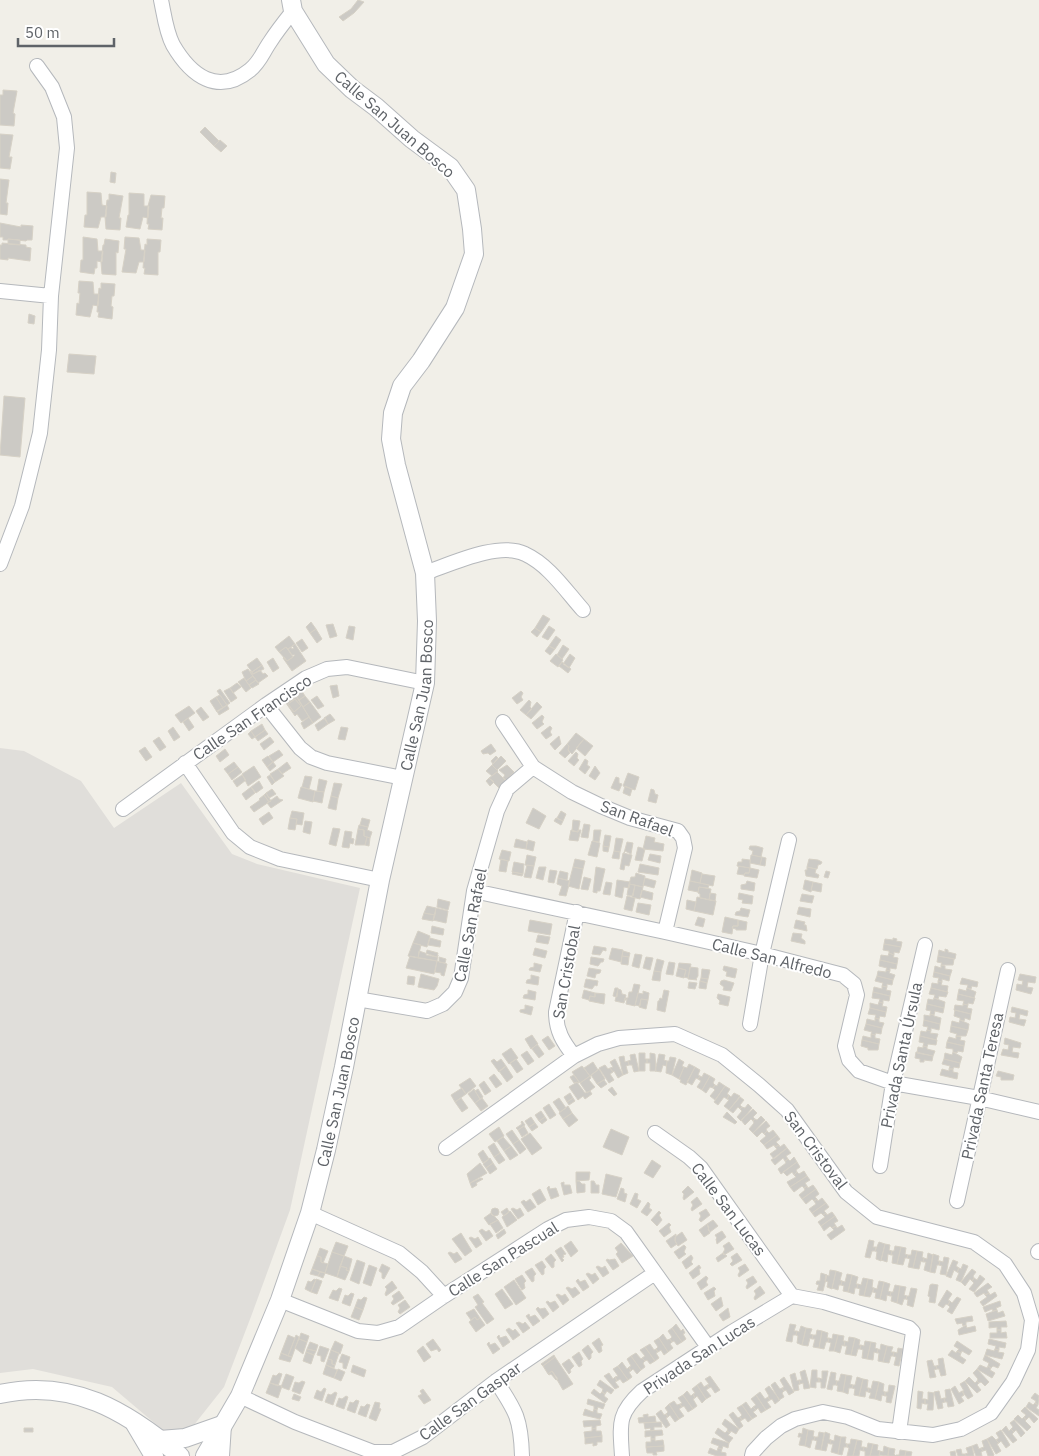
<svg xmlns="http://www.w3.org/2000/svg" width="1039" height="1456" font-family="'IBM Plex Sans',sans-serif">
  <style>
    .industrial { fill: #e0deda }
    .building { fill: #cccac5; stroke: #d6d1c6; fill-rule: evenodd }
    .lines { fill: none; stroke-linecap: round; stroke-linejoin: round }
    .minor-casing { stroke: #b5b8bc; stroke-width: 16 }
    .tertiary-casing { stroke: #b5b8bc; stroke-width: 20 }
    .minor { stroke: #fff; stroke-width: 14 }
    .tertiary { stroke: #fff; stroke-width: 18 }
    .labels { text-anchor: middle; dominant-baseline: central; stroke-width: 4; stroke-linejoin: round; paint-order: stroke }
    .street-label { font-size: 16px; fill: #5f6368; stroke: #fff }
  </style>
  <rect width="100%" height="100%" fill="#f1efe8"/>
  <!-- industrial -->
  <path class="industrial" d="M0,748L24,751L81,781L114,828L181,783L232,854L257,864L360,888L290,1210L252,1314L224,1387L190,1430L165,1432L112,1387L33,1369L0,1373Z"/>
  <!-- building -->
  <path class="building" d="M358,0L364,2L354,13L343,21L339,17L351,9Z
    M3,90L17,91L13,113L15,114L14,126L0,125V95H3Z
    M205,127L219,141L214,146L200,132Z
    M0,134L13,135L9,157H12L10,169L0,168Z
    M220,140L227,146L221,152L214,146Z
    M111,172L116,173L115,183L110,182Z
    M0,179L9,180L6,203H8L7,215L0,214Z
    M87,192L101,193L102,205L107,206L106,217H101L98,228L84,227L85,215H87Z
    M129,193L144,194V206H149L148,218L143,217L140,229L126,227L128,215H129Z
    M109,194L123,196L119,218H121L120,230L106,229L105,217L107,200H109Z
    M151,195L165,196L164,208H162L161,218H163L162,230L148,229L149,224H147L148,206Z
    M0,223L21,227V225L33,226L32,240H27L26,241L8,239V240H3V237H0Z
    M83,237L97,239L98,251H103L102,262L97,261V268H95L94,274L80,272L81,260H83Z
    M125,237L139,238L141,250H145L144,262H139L136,273L122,272L126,249H124Z
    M8,239L20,240V245L8,244Z
    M105,239L119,241L118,253L116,252V275L102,274L101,262L103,245H104Z
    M147,239L161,240L160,252H158V275L144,274L145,268H143L145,244L147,245Z
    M2,243L26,245V247L31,248L30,261L8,258V260L0,259V245H2Z
    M79,281L93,282L94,294H99L98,306L93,305L90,317L76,315L77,303L79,304L80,293H78Z
    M101,283L115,284L114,296H112L111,306L113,307L112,319L98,317L99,312H97L99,288L101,289Z
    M29,314L35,316L34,324L28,323Z
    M69,354L96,356L94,374L67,372Z
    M4,396L25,398L20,457L0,455Z
    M543,615L550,619L541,632L535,628Z
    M311,622L316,629L310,633L306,627Z
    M333,624L337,636L330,638L326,625Z
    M349,626L355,627L353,640L346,638Z
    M549,626L555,630L548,640L542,637Z
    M535,628L541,632L537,637L531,632Z
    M316,629L322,639L317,643L310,633Z
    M289,636L295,644L288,649L286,647L279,652L275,647Z
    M556,636L561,640L555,649L549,646Z
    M302,639L308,648L302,652L296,643Z
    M295,644L306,661L292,671L283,658L284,657L287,661L293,657L295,655H292L288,649L291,647L292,649L294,648L292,646Z
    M563,645L569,649L562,659L557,655Z
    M549,646L555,649L550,655L545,651Z
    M286,647L293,657L287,661L279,652Z
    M556,654L563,660L558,667L550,661Z
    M570,654L575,658L569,668L563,664Z
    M257,658L262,665L252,672L247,665Z
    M273,658L279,668L273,672L267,662Z
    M562,662L571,669L568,673L559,666Z
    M262,665L264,669L253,674L252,672Z
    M248,669L253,676L246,681L242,672Z
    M260,670L263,674L265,673L268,676L258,683L250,672L251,671L253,674Z
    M253,676L256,680L249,685L246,681Z
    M244,678L251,688L246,692L238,682Z
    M256,680L259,684L252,688L249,685Z
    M237,683L241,687L233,693L230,688Z
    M337,685L339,696L333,698L330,686Z
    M230,688L237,698L231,702L224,691Z
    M220,689L230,703L227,705L217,691Z
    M301,690L305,696L299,700L296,696L287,703L285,700Z
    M521,691L523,693L521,697L523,700L517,704L512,698Z
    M220,695L227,705L223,708L216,697Z
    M296,696L309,717L302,721L297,714L295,716L286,703ZM295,699L301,706L294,712L288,704Z
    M305,696L310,702L303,707L299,700Z
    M317,696L324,706L318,709L311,700Z
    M216,697L223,708L217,712L210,701Z
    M295,699L301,706L294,712L288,704Z
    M529,700L531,702L530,707L532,709L526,715L520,710Z
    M310,702L321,717L313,723L303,707Z
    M537,702L542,707L531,719L526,715Z
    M227,705L229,709L219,715L217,711Z
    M189,706L195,713L181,723L175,715Z
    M201,707L209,717L203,721L196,711Z
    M330,714L335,720L328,724L324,718Z
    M542,715L544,717L542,722L544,724L537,729L532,723Z
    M309,717L313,723L304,729L301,723Z
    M188,718L194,727L189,731L183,722Z
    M325,718L328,724L318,731L315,725Z
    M262,724L265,730L255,737L251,731Z
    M550,726L552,728L550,732L552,735L546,739L541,733Z
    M173,727L180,737L174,741L168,731Z
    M341,727L348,728L345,740L338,739Z
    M265,730L268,734L258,741L255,737Z
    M251,731L255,737L252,739L248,734Z
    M576,733L584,739L572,754L568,750L569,746L567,744Z
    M559,736L561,744L555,750L550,744Z
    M159,737L166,747L160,751L153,741Z
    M270,737L274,742L264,750L260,744Z
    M584,739L593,746L585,756L576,748Z
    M491,744L496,751L490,755L488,753L483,754L481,751Z
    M567,744L569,746L568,750L570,753L565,758L559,753Z
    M145,747L152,757L146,761L139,751Z
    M225,749L229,755L220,762L216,756Z
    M279,750L283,755L273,762L269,756Z
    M576,752L578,754L577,758L579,760L574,766L568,761Z
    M268,756L273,762L267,767L262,760Z
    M496,756L498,758L493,764L491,761Z
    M501,756L506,761L497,770L492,765Z
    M585,759L588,761L587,765L590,767L585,774L579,769Z
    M234,762L238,767L228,774L224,769Z
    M273,762L276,766L270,771L267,767Z
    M287,762L291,768L282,774L278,769Z
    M492,765L498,771L492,776L486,771Z
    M507,765L514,772L506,780L503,778L505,775L499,770Z
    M254,766L261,777L248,786L242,774Z
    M595,766L600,773L595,780L589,776Z
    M238,767L242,772L232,780L228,774Z
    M278,769L284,776L275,782L270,774Z
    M497,772L506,781L499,788L489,778Z
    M628,773L639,777L635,790L623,786Z
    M242,775L246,780L237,787L233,781Z
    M270,775L275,782L272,785L267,777Z
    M305,776L312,777L309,789L302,787Z
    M616,777L619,778V783L622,784L619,791L611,788Z
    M489,778L494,782L490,786L486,781Z
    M319,779L327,781L324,792L317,791Z
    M259,781L263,788L256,793L251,787Z
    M334,783L342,784L338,798L331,796Z
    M625,786L632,789L630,796L623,793Z
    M251,787L255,793L246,800L242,794Z
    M301,787L315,791L313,802L298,798Z
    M272,789L276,794L269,798L266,793Z
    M651,789L654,790L655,794L658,795L656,803L648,801Z
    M315,791L324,792L322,803L313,801Z
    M266,793L271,801L269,802L264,795Z
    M264,795L269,802L254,812L250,807L260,800L259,799Z
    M277,796L279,799L283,800L271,808L267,803Z
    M331,796L338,798L336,810L328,808Z
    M533,808L546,816L539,829L526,823Z
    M292,811L304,813L302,825L296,824L297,819L290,818Z
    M561,811L566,814L563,821L557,818Z
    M269,812L273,818L263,825L259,819Z
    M290,818L297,819L295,830L288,829Z
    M362,818L370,820L368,827L360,825Z
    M556,818L563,821L561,825L554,821Z
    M573,820L580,821L578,832L572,831Z
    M305,821L312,822L310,834L303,832Z
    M584,824L590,825L588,838L581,837Z
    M359,825L368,827L367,830L372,832L370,838L364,836V830L358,829Z
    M333,828L340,829L336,846L329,844Z
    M358,829L364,830V836L367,837L365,845H355Z
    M571,830L578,832V830H581L578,841L569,840Z
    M594,830H601L599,842L593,841Z
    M345,831L352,832L351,838L354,839L353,844L350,843L349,848L342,847Z
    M605,835L611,836L609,847L603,846Z
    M646,836L655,838L654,842L664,844L663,851L643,849Z
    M367,837L370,838L369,846L365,845Z
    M616,838L623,839L620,852L614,851Z
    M516,839L527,842L526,849L514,847Z
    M528,840L535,842L533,851L526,849Z
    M592,841L600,843L597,857L588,855Z
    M627,842L633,843L631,854L625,851L624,853Z
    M603,846L609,847L608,852L603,851Z
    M750,846H756L763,848L761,857L752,855L753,851L749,849Z
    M638,847L645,849L642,861L635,860Z
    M502,850L511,852L509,861L499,859Z
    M614,851L620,852L619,859L612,858Z
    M623,853L632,855L629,866L625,865L624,870L620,869Z
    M650,854L661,856L660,863L648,860Z
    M527,855L536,857L534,866L525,865Z
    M751,855L762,857L760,865L750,863Z
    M762,857L766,858L765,866L760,865Z
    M501,859L508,861L506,872L499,871Z
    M575,859L585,861L583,869L573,867Z
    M742,859L750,860V868L737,866L738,862H742Z
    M809,859L818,860L822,862L821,864L818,865L817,869L807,867Z
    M514,862L524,864L523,874L512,872Z
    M640,864L659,868L658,875L638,872Z
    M527,865L534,866L531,878L524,877Z
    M739,866L750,868L749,873H745L744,875L737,874Z
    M539,867H546L543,880L536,878Z
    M573,867L583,869L579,889L568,886Z
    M596,867L605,869L600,891H597V893L593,892Z
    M807,867L816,869L815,873L819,875L818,878L806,876L805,870H807Z
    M750,868L759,870L757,878L744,876L745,873H749Z
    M550,870L557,871L554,883L548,882Z
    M692,870L702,873L700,883L690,881Z
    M560,871L568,873L567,880L558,878Z
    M826,871L830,872L828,878L824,877Z
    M513,872L523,874L522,876L512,874Z
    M636,873L645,876L643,887L629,884L631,877H635Z
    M702,874L715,876L713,886L700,883Z
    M584,877L591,879L588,890L581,889Z
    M558,878L570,881L566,896L559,895L562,886L557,884Z
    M645,878L656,881L654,888L643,885Z
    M617,880L630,882L629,888L624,887L622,898L615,896Z
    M805,880L813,882L811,892L803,889Z
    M690,881L709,885L708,888L699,887L698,892L688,890Z
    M747,881L755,883L754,891L741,889V885L746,884Z
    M606,882L612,883L610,895L603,894Z
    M813,882L822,884L821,892L811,890Z
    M629,884L635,885L633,896L627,895Z
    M635,885L643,887L640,899L632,897Z
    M699,887L711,889L709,900L700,898V894L698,893Z
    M642,890L653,893L652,900L640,897Z
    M710,893L716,894L715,901L709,900Z
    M739,893L753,896L752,904L742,903L743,900L738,899Z
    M802,894L814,896L812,903L800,901Z
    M627,896L635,898L632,911L624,909Z
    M697,897L716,901L713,915L694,911Z
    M438,899L450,902L448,910L437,907Z
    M687,900L696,902L694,911L686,909Z
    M638,903L651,905L649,915L636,912Z
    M427,906L436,908L435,915L424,913Z
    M799,907L811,909L810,917L797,914Z
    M436,908L448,911L446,923L433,920Z
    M741,908L750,910L748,917L735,915L736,912L740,911Z
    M424,913L435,915L433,921L422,919Z
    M698,917L705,919L703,927L695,925Z
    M725,917L738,920V926H733L732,934L722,932Z
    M530,920L552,924L550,935L528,931Z
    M738,920L747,922L746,930H736V929L732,928L733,926H738Z
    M796,920L805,922L804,925H806L807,931L794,928Z
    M432,926L444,929L443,935L431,933Z
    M418,931L430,936L427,947L413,943Z
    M793,933L802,934L801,938L805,941V944L791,941Z
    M538,935L550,937L548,944L536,942Z
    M430,938L441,941L440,947L428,945Z
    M893,938L897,939L896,941L902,942L901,947L884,944L885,939L893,940Z
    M413,943L421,945L418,958L408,956Z
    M884,944L901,947L899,953L894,952V955L889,953V951L883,950Z
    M594,946L606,948V951L603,950L600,955L592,954Z
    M535,948L547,951L545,958L533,955Z
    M612,948L623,950L621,962L609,959Z
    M945,949L948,950V952L956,954L955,959L938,956L939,950L945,952Z
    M427,950L438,953L437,957L426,955Z
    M419,951L437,957L438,955L437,961L418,958Z
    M623,951L630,953L629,957L622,956Z
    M889,953L894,955L893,957L898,958L897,964L880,960L881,955L888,956Z
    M635,954L642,955L639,968L632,966Z
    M410,956L437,961L434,974L406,968Z
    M622,956L629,957L628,965L621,964Z
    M938,956L954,959L953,965H941L942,963L937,962Z
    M439,957L446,959L445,963L439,962Z
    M591,957L604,959L603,962H601L598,966L590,964Z
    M646,957L653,958L650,970L643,968Z
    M657,959L664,961L661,972L654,971Z
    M880,960L897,964L896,969L890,968V971L886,970L887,968L879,966Z
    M437,961L447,964L444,976L441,975V973L435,972Z
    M669,962L675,963L673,975L666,974Z
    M534,963L542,965L540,972L529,970L530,968L534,967Z
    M679,963L691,964L688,978L684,977L686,970L678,968Z
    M941,965L945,966V969L952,970L950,976L934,972L935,966L941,968Z
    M724,966L737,969L735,978L726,976L727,972L723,970Z
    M690,967L698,968V976L696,979L697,980L688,979Z
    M589,968L601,970L600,973L596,974L595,978L587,976Z
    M678,968L686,970L684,978L676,976Z
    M702,969L710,970L708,979L701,978Z
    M886,970L890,971L889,973L895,975L893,980L877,976L878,971L886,972Z
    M654,971L661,972L660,981L652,980Z
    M934,972L950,976L949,981L942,979V982L938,981L939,978L933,977Z
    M421,974L439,979L437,986L434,990L418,987Z
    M1020,974L1036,977L1035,983L1028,982L1027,987L1033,988L1031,994L1016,990L1017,984L1022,985L1023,981L1018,980Z
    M531,975L539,977L538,985L526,983L527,980L531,979Z
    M408,976L415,977L414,985L407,984Z
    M877,976L893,980L892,985L887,984V987L882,986L883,983L875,981Z
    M701,978L708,979L707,983L700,981Z
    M962,978L978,982L977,987L972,986L971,989L967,988L968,985L960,984Z
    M586,979L598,981L597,986L595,985L592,989L584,987Z
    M724,980L734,983L731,991L723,990L724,987L720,984L721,981Z
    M700,981L707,983L706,989L699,988Z
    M938,981L942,982L941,985L948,986L947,992L931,988L932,983L938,984Z
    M689,982L697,983L695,989L688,988Z
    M634,984L640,985L635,1006L626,1004L627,999L624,1001L625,998H628L629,992H632Z
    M882,986L887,987L886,990L891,991L890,996L873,992L874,987L882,989Z
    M615,988H618L617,997L613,996Z
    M931,988L948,992L946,997L939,996L938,999L934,998L935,995L929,994Z
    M967,988L976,992L974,998L958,994L959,989L966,991Z
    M618,989L621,990L622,994L626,995L624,1003L615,1001Z
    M528,990L536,992L535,1000L523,998L524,995L528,994Z
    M584,990L595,993V997L590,996L589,1000L582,998Z
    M664,990L669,991L665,1012L657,1010L658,1001H659L660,998L662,999Z
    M643,991L649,993L648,1000L641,999L640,1006L635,1005L638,993L643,994Z
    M873,992L890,996L889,1001L883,1000V1003L879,1002L880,999L872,998Z
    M595,993L605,994L604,1004L589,1001L590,996L595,997Z
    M718,994L730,997L728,1006L719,1004L720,1001L717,998Z
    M958,994L975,998L973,1004L968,1003V1005L963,1004L964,1001L957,1000Z
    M934,998L945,1002L944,1008L927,1004L928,999L933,1000Z
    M641,999L648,1000L646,1009L639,1007Z
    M879,1002L883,1003L882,1006L887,1007L886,1012L870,1008V1003L878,1005Z
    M927,1004L944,1008L943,1013L935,1011L934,1015L930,1014L931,1011L926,1010Z
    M963,1004L968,1005L967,1008L972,1009L971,1014L954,1010L955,1005L963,1006Z
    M525,1005L533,1007L531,1015L520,1012V1010L525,1009Z
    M1012,1007L1028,1011L1027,1016L1020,1014L1019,1019L1026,1020L1024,1026L1009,1022L1010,1017L1015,1018L1016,1013L1011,1012Z
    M870,1008L886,1012L885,1017L880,1016L879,1019L875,1018L876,1015L868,1014Z
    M955,1010L971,1014L970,1020L965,1018L964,1021L960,1020V1018L954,1016Z
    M930,1014L934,1015V1016L941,1018L940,1024L924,1020V1015L930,1016Z
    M875,1018L879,1019V1022L884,1023L882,1028L866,1024L867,1019L875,1021Z
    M924,1020L940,1024L939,1030L931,1028V1031L927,1030L928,1027L923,1026Z
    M960,1020L969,1024L968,1030L951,1026L952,1021L959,1023Z
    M866,1024L882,1028L881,1034L876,1033L875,1035L871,1034L872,1032L864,1030Z
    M951,1026L968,1030L966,1036H956L957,1034L950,1032Z
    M927,1030L931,1031L930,1033L938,1034L936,1040L920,1036L921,1031L926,1032Z
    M871,1034L875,1035V1038L880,1039L879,1044L862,1040L863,1036L871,1038Z
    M532,1035L538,1044L531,1049L525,1039Z
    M548,1036L555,1046L549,1050L542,1040Z
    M920,1036L937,1040L936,1045L928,1044L927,1047L923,1046L924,1043L919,1042Z
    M956,1036L961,1037L960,1040L965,1041L964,1046L947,1042L949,1037L956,1039Z
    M1005,1038L1021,1043L1020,1048L1013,1047L1012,1052L1019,1053L1018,1058L1001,1055L1003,1049L1008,1050L1009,1045L1004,1044Z
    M862,1040L879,1044L878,1050H868V1048L861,1046Z
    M947,1042L964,1046L963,1052L958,1051L957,1053L953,1052V1049L946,1048Z
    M537,1044L544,1054L539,1058L532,1049Z
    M923,1046L927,1047V1049L935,1051L933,1056L917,1053L918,1047L923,1048Z
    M511,1048L518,1058L509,1064L502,1054Z
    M527,1051L534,1061L528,1065L521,1055Z
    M916,1052L933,1056L932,1061L924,1060V1062H920V1059L915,1058Z
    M953,1052L962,1057L960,1063L944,1059L945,1053L952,1055Z
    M639,1053H645V1059H647V1063H645V1071H639Z
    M650,1053L655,1054L656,1071H650V1063H647V1059H650Z
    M635,1054L639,1071L634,1072L632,1065H629L628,1061L631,1060L630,1055Z
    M659,1054L665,1055L664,1060L667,1061L666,1066L663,1065L661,1072L655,1071Z
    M624,1056L625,1062L628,1061L629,1065L626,1066L628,1073L623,1075L619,1057Z
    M670,1057L676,1058L672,1075L666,1073L667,1061H669Z
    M494,1059L497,1062L501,1059L506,1066L499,1072L491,1061Z
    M516,1059L523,1069L517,1073L510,1063Z
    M615,1059L623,1075L618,1078L614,1071L613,1072L610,1068L613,1067L610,1062Z
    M679,1059L684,1062L682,1066L684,1067L679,1079L672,1075Z
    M944,1059L960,1063L959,1068L954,1067L953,1069H949L950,1066L942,1064Z
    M593,1062L598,1070L590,1076L584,1068Z
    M689,1064L695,1067L686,1085L680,1082L681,1080L679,1079L684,1067L687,1068Z
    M605,1065L608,1069L610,1068L613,1072L610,1074L614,1080L609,1083L599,1068Z
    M506,1066L513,1077L507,1082L499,1071Z
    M582,1066L590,1076L580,1083L572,1072Z
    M695,1067L700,1070L698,1075L700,1076L698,1079L696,1078L692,1085L687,1082Z
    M599,1069L605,1079L597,1084L591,1075Z
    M942,1069L949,1071V1069H953V1072L958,1073L957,1079L940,1075Z
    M998,1071L1014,1075L1013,1080H1001V1077L996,1076Z
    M704,1073L710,1076L702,1090L697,1087L701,1081L698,1079L700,1076L702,1077Z
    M494,1074L502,1084L496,1088L489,1078Z
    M574,1075L579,1082L578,1083L577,1082L574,1083L570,1077Z
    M590,1076L591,1078L589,1080L595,1087L587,1093L580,1083Z
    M710,1076L715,1079L713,1083L715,1085L713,1088L710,1087L706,1093L702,1090Z
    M470,1078L476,1086L466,1094L459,1085Z
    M604,1080L607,1084L601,1088L597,1084Z
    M484,1081L491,1091L485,1095L479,1085Z
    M577,1082L585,1093L590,1091L592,1094L585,1099L583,1096L578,1100L569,1087Z
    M719,1082L725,1086L715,1100L710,1096L715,1090L713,1088L715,1085L717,1086Z
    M725,1086L730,1089L727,1094L729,1095L727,1099L724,1097L718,1105L714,1102Z
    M612,1087L617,1094L614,1096L608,1090Z
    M462,1088L466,1094L455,1102L451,1095Z
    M474,1089L480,1099L475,1103L468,1094Z
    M478,1089L483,1097L480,1099L475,1091Z
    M570,1093L573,1098L567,1102L564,1097Z
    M734,1093L740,1096L729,1110L724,1106L729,1100L727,1099L729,1095L731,1097Z
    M740,1097L744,1100L740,1105L742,1107L740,1109L738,1107L733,1113L729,1110Z
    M461,1098L468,1108L462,1112L455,1102Z
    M482,1098L488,1106L481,1111L475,1103Z
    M559,1098L566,1108L560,1112L553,1102Z
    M573,1098L575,1101L569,1105L567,1102Z
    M549,1104L556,1115L550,1119L543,1108Z
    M748,1104L752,1108L741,1121L737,1117L742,1111L740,1109L742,1107L745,1108Z
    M568,1106L572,1113L563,1119L559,1113Z
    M753,1109L757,1113L753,1117L755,1119L753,1121L751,1119L745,1125L741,1120Z
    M541,1111L545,1117L539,1121L535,1115Z
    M727,1112L737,1122L735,1124L723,1117Z
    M572,1113L578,1120L569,1127L563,1119Z
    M761,1116L765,1120L753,1133L749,1129L754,1123L753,1121L755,1119L757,1120Z
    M531,1117L535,1123L529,1127L525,1121Z
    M545,1117L547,1120L542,1124L539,1121Z
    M522,1121L525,1125L518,1130L516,1128L522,1124L521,1122Z
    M766,1121L770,1126L766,1129L767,1131L764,1134L762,1132L757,1137L753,1133Z
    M535,1123L538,1127L532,1131L529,1127Z
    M524,1126L528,1133L522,1137L518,1130Z
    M499,1127L504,1136L495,1142L489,1134Z
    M611,1129L629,1137L622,1155L603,1147Z
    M512,1130L519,1140L513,1144L506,1134Z
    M773,1130L777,1135L764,1145L760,1141L766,1136L764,1134L767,1131L769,1133Z
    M530,1133L542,1148L532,1155L521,1139Z
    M777,1135L780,1139L776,1142L779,1145L775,1147L774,1145L767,1149L764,1145Z
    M503,1137L511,1146L504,1151L497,1141Z
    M519,1140L526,1149L520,1154L513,1144Z
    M494,1143L500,1153L494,1157L488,1147Z
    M784,1144L787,1148L774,1159L770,1154L777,1149L775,1147L779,1145L780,1147Z
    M511,1146L518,1155L510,1160L504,1151Z
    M787,1148L791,1153L786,1156L788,1159L785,1161L783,1158L775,1165L771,1160Z
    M483,1150L489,1159L483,1163L478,1154Z
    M500,1153L505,1160L499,1164L494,1157Z
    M794,1157L797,1162L781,1174L778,1169L786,1163L785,1161L788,1159L790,1161Z
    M490,1158L493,1163L486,1168L483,1164Z
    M652,1160L661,1166L653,1178L644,1173Z
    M797,1162L800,1167L796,1170L797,1172L794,1175L792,1172L787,1176L783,1172Z
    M480,1163L487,1173L470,1183L467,1174Z
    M493,1163L497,1169L490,1174L486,1168Z
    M804,1171L807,1176L790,1187L787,1182L796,1177L794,1175L797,1172L799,1174Z
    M576,1172H590L589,1180L576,1181Z
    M606,1174L622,1178L616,1197L602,1194Z
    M807,1176L810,1180L805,1183L807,1186L804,1188L802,1186L794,1192L790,1187Z
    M481,1178L483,1179L476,1183L477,1185L472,1188L470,1183Z
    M576,1181H579L582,1184H585V1192L577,1193Z
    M591,1181H594L596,1185H599V1193H591Z
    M564,1182V1185H570L572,1193L564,1195L561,1183Z
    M813,1185L816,1189L802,1199L799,1195L805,1190L804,1188L807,1186L808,1188Z
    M549,1186L550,1189L556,1188L559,1196L551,1199L547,1188Z
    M688,1186L694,1192L684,1200L683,1198L684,1194L682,1192Z
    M621,1188L624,1189V1193L627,1194L625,1202L617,1199Z
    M540,1189L546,1200L538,1205L532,1194Z
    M816,1189L819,1194L815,1197L817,1199L814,1201L812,1199L806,1204L802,1199Z
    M635,1193L638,1194L637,1199L641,1201L637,1208L630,1204Z
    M697,1197L702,1204L692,1211L691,1209L693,1205L691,1202Z
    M822,1198L826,1203L812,1213L809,1209L816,1204L814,1201L817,1199L818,1201Z
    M530,1199L536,1207L528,1212L521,1202L524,1200L526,1202Z
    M648,1202L650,1204L649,1208L652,1210L647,1216L641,1212Z
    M826,1203L829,1207L824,1211L826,1213L823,1215L821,1213L815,1217L812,1213Z
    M491 1212a4 4 0 1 1 8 0a4 4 0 1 1-8 0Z
    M507,1208L509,1212L504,1216L501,1212Z
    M513,1208L517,1210L520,1208L524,1215L518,1219L511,1209Z
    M706,1209L710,1215L701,1222L699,1220L701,1216L699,1213Z
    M510,1211L517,1220L507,1227L502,1217Z
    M659,1211L661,1213L659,1215L662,1220L657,1226L651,1220Z
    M832,1212L835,1216L821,1226L818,1222L825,1217L823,1215L826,1213L827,1215Z
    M491,1213L498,1220L489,1225L484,1218Z
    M835,1216L838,1221L834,1223L836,1226L832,1228L830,1226L824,1231L821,1226Z
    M498,1220L503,1228L496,1233L490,1224Z
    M713,1220L718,1226L710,1232L708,1230L709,1227L707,1224Z
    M669,1223L671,1225L669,1227L671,1232L664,1237L659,1231Z
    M707,1224L710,1233L704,1237L699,1230Z
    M842,1225L845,1230L831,1240L827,1235L834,1230L832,1228L836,1226L837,1228Z
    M482,1229L486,1232L489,1230L493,1236L486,1241L479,1231Z
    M504,1229L506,1233L498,1239L496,1235Z
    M722,1231L726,1237L717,1244L716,1239L717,1238L715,1235Z
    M682,1232L687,1240L678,1246L675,1241V1237Z
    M461,1233L472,1251L465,1256L452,1239Z
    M676,1234L675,1241L677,1244L671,1248L666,1241Z
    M471,1237L475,1239L478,1237L482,1244L476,1248L469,1238Z
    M869,1240L874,1241L873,1247H876L875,1251H872L870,1258L865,1257Z
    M571,1241L578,1251L571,1257L564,1246Z
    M336,1242L348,1246L344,1256L332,1252Z
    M729,1242L734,1249L724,1255L723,1253L725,1249L723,1246Z
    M879,1242L885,1244L881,1261L876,1259L877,1252L875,1251Z
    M621,1243L633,1256L622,1263L616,1254L618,1252L615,1248Z
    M885,1244L890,1245L889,1250L892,1251L891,1255L888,1254L887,1262L881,1260Z
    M684,1245L686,1247L684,1252L686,1254L679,1259L674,1252Z
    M895,1246L901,1247L897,1264L892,1263L893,1255H891L892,1251H894Z
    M561,1247L566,1254L563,1255L564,1257L562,1258L564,1260L562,1262L555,1251Z
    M901,1247L906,1248L905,1254L908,1255L907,1258H905L903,1265L897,1264Z
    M320,1248L328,1251L323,1263L321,1262V1257L317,1256Z
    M912,1250L917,1251L913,1268L908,1267L910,1259L907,1258L908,1255H911Z
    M917,1251L923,1252L922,1257L924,1258L923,1262L921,1261L919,1269L913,1268Z
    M332,1252L344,1256L337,1277L325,1273Z
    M450,1252L454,1254L457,1252L462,1259L455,1263L448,1253Z
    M723,1253L727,1256L718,1262L716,1258Z
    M737,1253L742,1260L732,1266L730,1264L733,1261L731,1257Z
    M928,1253L933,1255L930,1272L924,1270L926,1262H923L924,1258L927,1259Z
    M551,1254L556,1260L554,1262V1267L552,1268L545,1259Z
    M933,1254L939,1256L938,1261H940L939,1265H937L935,1273L930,1272Z
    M691,1255L693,1258L691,1262L693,1264L686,1269L682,1262Z
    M317,1256L321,1257V1262L328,1264L325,1273L312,1269Z
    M344,1256L352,1259L349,1271L346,1270L347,1268L340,1266Z
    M944,1257L949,1258L946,1275L940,1274L942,1266L939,1265L940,1261L943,1262Z
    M608,1259L609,1260L615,1259L619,1266L613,1270L606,1260Z
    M357,1260L365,1263L359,1284L350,1280Z
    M953,1260L958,1262L956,1266L959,1268L957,1272L954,1270L951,1278L946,1276Z
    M542,1261L546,1267L544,1269V1274L542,1275L535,1265Z
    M382,1264L390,1268L384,1279L382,1278V1273L379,1271Z
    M745,1264L749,1270L739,1277L738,1275L740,1271L738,1268Z
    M963,1264L968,1266L961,1282L956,1280L959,1273L957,1272L959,1268L961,1269Z
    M369,1265L377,1268L371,1286L363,1283Z
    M699,1265L701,1268L699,1269L700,1274L693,1279L689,1273Z
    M340,1266L347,1268L346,1270L349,1271L345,1280L337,1277Z
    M598,1266L602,1268L605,1266L609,1273L603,1277L596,1267Z
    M532,1268L536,1274L534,1276V1281L532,1282L525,1272Z
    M312,1269L320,1272L318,1276L310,1274Z
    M972,1269L976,1272L973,1276L974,1278L972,1281L970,1279L965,1286L961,1282Z
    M830,1270L836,1271L832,1289L827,1287L828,1282L825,1281L826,1275L829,1276Z
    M836,1271L842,1273L840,1280L842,1281L841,1285H839L838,1290L832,1288Z
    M320,1272L325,1273L323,1278L318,1276Z
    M588,1273L592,1275L595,1273L599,1279L593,1284L586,1274Z
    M821,1273L827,1275L823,1291L817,1290L819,1285L816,1284L817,1281H820Z
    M847,1274L852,1275L848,1292L843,1291L844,1286L841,1285L842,1281L845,1282Z
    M522,1275L526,1281L524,1283L525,1288L522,1290L515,1279Z
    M852,1275L858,1277L856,1284H858L857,1288H855L854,1294L848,1292Z
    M980,1275L985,1279L974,1292L969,1289L974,1283L972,1281L974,1278L977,1280Z
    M706,1276L708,1278L706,1282L708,1285L701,1290L697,1283Z
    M753,1276L757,1282L747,1289L746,1287L748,1283L746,1280Z
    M863,1278L868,1279L864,1296L859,1295L860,1289L857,1288L858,1284L861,1285Z
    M314,1279L316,1280L311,1292L305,1289L308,1281L311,1282Z
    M316,1279L322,1281L317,1294L311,1292Z
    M578,1279L580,1282L585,1280L589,1287L583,1291L576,1281Z
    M868,1279L873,1280L872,1287L874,1288L870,1297L864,1296Z
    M514,1280L526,1298L516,1305L504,1287Z
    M392,1281L397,1288L386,1296L385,1294L387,1289L385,1287Z
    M879,1281L884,1282L880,1299L875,1298L876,1293L873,1292L874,1288L877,1289Z
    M884,1282L890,1284L888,1291L891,1292L890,1296L887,1295L886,1301L880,1299Z
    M988,1283L992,1287L987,1290L989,1293L985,1295L984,1293L977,1297L974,1293Z
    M932,1284L938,1285L935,1303L929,1302L930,1297L928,1296L930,1285Z
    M895,1285L900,1286L897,1303L891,1301L892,1296H890L891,1292H893Z
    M760,1286L765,1293L755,1300L754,1298L756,1294L754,1291Z
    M900,1286L906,1287L904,1295L907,1296L906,1299H904L902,1305L897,1303Z
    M568,1287L572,1289L575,1287L580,1293L573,1298L566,1288Z
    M714,1287L716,1289L714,1291L715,1296L708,1300L704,1293Z
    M339,1288L342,1289L338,1301L329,1298L333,1290L336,1291Z
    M911,1288L917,1289L913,1307L907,1305L908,1300L906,1299L907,1296H909Z
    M502,1289L513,1304L505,1309L495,1294Z
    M947,1290L952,1294L948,1300L950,1301L948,1305L946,1304L943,1308L938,1305Z
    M399,1291L404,1298L393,1305L391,1303L394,1299L392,1296Z
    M995,1292L997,1296L983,1306L980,1302L987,1297L985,1295L989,1293L990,1295Z
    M351,1293L354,1294L350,1306L342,1303L345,1295L348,1296Z
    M478,1294L484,1302L482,1303L494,1319L487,1324L475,1307L478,1305L473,1297Z
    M558,1294L562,1296L565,1294L569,1300L563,1305L556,1295Z
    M364,1297L367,1298L363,1310L355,1307L358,1299L361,1300Z
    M721,1297L723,1306L716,1311L711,1304Z
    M957,1297L961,1299L952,1314L947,1311L950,1307L948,1305L950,1301L952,1303Z
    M405,1300L410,1307L400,1314L398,1312L400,1308L398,1305Z
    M548,1301L550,1303L555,1301L559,1307L553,1312L546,1302Z
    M1000,1301L1001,1306L996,1308L997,1310L993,1311L992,1309L985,1312L983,1307Z
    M355,1307L363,1310L359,1320L351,1317Z
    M538,1307L540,1309L545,1308L549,1314L543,1319L536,1309Z
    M728,1308L730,1317L723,1321L719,1315Z
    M474,1309L480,1318L477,1320L475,1317L471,1320L466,1313Z
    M997,1310L998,1313L1003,1311L1005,1316L988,1321L986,1314Z
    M529,1314L530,1317L535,1315L540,1321L533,1326L526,1316Z
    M972,1316L973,1321L966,1322V1325L963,1326L962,1323L957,1324L955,1319Z
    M475,1317L477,1320L480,1318L485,1325L476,1332L469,1322Z
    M1006,1321L1007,1327H1001V1330H997V1327L989,1328V1322Z
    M519,1322L523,1324L525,1322L530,1328L523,1333L516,1323Z
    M676,1324L681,1331L683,1329L685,1333L683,1334L686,1339L682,1342L672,1328Z
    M790,1324L796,1325L794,1331H797L796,1335H793L792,1342L786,1341Z
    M966,1325L967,1328L975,1326L976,1331L959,1335L958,1330Z
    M801,1326L806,1328L802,1345L797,1343L798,1336L796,1335L797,1331L799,1332Z
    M509,1328L513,1331L515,1329L520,1335L513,1340L506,1330Z
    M672,1328L682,1342L677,1345L674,1341L672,1342L670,1339L672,1337L668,1331Z
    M806,1328L812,1329L810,1334L813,1335L812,1339L810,1338L808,1346L802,1345Z
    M817,1330L822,1331L819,1348L813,1347L815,1339H812L813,1335H816Z
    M997,1330H1001V1333L1006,1332L1007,1338H990V1333H997Z
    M822,1331L828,1333L827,1338H829L828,1342H826L824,1349L819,1348Z
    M301,1333L309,1336L307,1342L299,1339Z
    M663,1334L667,1340L670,1339L672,1342L670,1344L673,1348L668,1352L659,1338Z
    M833,1334L838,1335L834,1351H829L831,1343L828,1342L829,1338L832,1339Z
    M288,1335L295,1338L288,1356L281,1353Z
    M296,1335L299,1337L292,1357L288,1356Z
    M499,1335L500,1338L506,1336L510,1342L503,1347L497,1337Z
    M838,1335L844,1336L843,1341H845L844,1346L842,1345L840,1353L834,1351Z
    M849,1337L855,1338L851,1355L845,1354L847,1346H844L845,1341L848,1342Z
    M599,1338L603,1345L601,1346L602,1351L599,1353L592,1343Z
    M659,1338L668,1352L664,1355L661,1350L658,1352L656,1349L658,1347L654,1341Z
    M855,1338L860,1340L859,1345H861L860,1349H858L856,1356L851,1355Z
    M299,1339L307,1342L303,1354L295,1348Z
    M433,1339L441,1350L439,1352L437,1349L431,1351L426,1344Z
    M989,1339L1006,1343L1005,1348L999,1347V1350L995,1349L996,1346L988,1344Z
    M335,1341L343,1345L340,1354L331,1350Z
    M865,1341L871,1342L867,1359L862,1358L863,1350L860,1349L861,1345L864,1346Z
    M957,1341L972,1351L969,1355L962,1351L961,1353L957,1351L959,1349L954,1346Z
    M310,1342L318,1345L316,1351L307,1349Z
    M489,1342L490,1345L495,1343L500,1349L493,1354L487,1344Z
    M871,1342L876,1343L875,1348L878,1349L877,1353L874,1352L873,1360L867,1359Z
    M650,1344L654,1350L656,1349L658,1352L656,1353L659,1358L655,1361L645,1347Z
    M881,1344L887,1346L883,1362L878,1361L879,1353H877L878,1349L880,1350Z
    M588,1345L593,1352L591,1354V1358L589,1360L582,1350Z
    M320,1346L329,1349L324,1362L321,1361V1356L317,1355Z
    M423,1346L431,1357L424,1362L417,1351Z
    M887,1346L893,1347L891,1352H894L893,1356H891L889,1363L883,1362Z
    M645,1347L655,1361L650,1364L647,1360L645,1361L642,1358L645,1356L640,1350Z
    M898,1348L903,1349L899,1366L894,1365L896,1357L893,1356L894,1352L897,1353Z
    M307,1349L316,1351L314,1355L306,1352Z
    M987,1349L994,1351L995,1349L999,1350L998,1352L1004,1353L1002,1359L985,1355Z
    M331,1350L339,1353L335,1365L332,1364V1360L328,1359Z
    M952,1350L956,1353L957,1351L961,1353L960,1356L966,1360L963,1364L948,1355Z
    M306,1352L314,1355L311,1364L303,1361Z
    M579,1352L583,1359L581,1361L582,1365L579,1367L572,1357Z
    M281,1353L292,1357L290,1362L279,1359Z
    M636,1353L641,1359L642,1358L645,1361L643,1363L645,1367L641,1370L631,1356Z
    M342,1354L350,1357L346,1369L343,1368V1363L339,1362Z
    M554,1355L555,1357L543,1366L541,1364Z
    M985,1355L1000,1364L998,1368L993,1366L991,1368L988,1366L989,1363L983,1360Z
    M631,1356L641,1370L637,1374L633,1369L631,1371L629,1367L631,1366L627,1359Z
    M555,1357L573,1384L563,1390L552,1371L548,1374L543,1366Z
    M943,1358L946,1375L941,1376L939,1369H937L936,1366L939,1365L938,1359Z
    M328,1359L332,1360V1364L335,1365L334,1368L326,1365Z
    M569,1359L574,1366L570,1370L571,1372L569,1374L562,1364Z
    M932,1360L934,1366H936L937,1369L934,1370L936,1377L930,1378L927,1361Z
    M622,1362L627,1369L629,1367L631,1371L629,1372L632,1377L628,1380L618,1366Z
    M326,1365L337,1370L334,1378L323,1374Z
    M353,1365L366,1370L364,1377L351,1372Z
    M980,1365L987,1368L988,1366L991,1368L990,1370L995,1373L992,1378L977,1369Z
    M618,1366L628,1380L623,1383L620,1379L617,1381L615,1377L618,1376L613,1369Z
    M338,1369L345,1372L341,1381L334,1378Z
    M977,1369L989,1382L985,1386L981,1382L979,1383L977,1381L978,1379L973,1373Z
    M805,1370L810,1388L804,1389L803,1383L800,1384L799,1380H802L800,1372Z
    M812,1370H817V1378H819V1382H816V1388L810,1387Z
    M552,1371L558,1379L556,1380L551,1374L549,1375L548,1374Z
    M822,1371H828L825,1388H821V1382H819V1378L822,1379Z
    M831,1372L836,1373L835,1380L837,1381L836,1385H833L832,1390L827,1389Z
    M279,1373L282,1374L278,1386L270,1383L273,1375L276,1376Z
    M609,1373L613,1379L615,1377L617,1381L615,1382L619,1387L615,1389L604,1376Z
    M795,1373L797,1381L799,1380L800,1384L798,1385L799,1390L794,1391L790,1375Z
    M286,1374L294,1377L289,1390L281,1387Z
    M841,1374L846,1375L843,1392L837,1391L838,1386L836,1385L837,1381H839Z
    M846,1375L852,1376L850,1384L853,1385L852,1388H849L848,1394L843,1392Z
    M710,1376L720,1390L715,1393L711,1387L709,1388L707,1385L709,1384L705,1379Z
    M784,1377L794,1392L789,1395L786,1390L784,1391L782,1388L784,1387L780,1380Z
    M857,1377L863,1379L859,1396L854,1395L855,1389L852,1388L853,1385H855Z
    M969,1377L975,1383L977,1381L979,1383L977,1385L981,1390L977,1393L965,1381Z
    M863,1379L868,1380L867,1388H869L868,1392L866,1391L865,1397L859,1396Z
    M600,1380L614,1390L611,1394L607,1391L605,1394L602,1392L603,1389L597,1385Z
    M302,1381L305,1382L300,1394L292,1391L295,1382L299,1383Z
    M873,1381L879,1382L875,1399L869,1398L871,1393L868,1392L869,1388L871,1389Z
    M965,1381L973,1396L968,1399L962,1391H964L960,1384Z
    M701,1382L704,1387L707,1385L709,1388L706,1390L711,1396L706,1399L697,1385Z
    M775,1382L780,1389L782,1388L784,1391L782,1393L784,1397L779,1400L771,1385Z
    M879,1382L884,1384L883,1391L885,1392V1396L882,1395L881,1401L875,1399Z
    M270,1383L282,1386L278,1398L266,1393Z
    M697,1385L706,1399L702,1403L697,1396L695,1398L693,1394L695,1393L692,1389Z
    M889,1385L895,1386L891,1403L886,1402L887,1396H885V1392H888Z
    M769,1386L780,1400L775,1404L772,1399L770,1400L768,1397L769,1396L765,1389Z
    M955,1386L959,1393L962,1391L964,1395L961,1397L964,1401L959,1404L951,1389Z
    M324,1388L326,1389L322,1401L314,1398L317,1390L321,1392Z
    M423,1389L431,1400L424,1404L418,1396L422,1394L420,1391Z
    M594,1389L600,1394L602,1392L605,1394L604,1396L608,1399L605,1403L591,1393Z
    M950,1389L954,1406L948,1407L947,1402H945L944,1398H946L945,1390Z
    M687,1391L691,1396L693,1394L695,1398L693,1399L697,1406L693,1409L683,1395Z
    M918,1391L923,1392L922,1399H925V1404L922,1403L921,1409L917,1408Z
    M939,1391L941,1399L944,1398L945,1402L942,1403L943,1408L938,1409L934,1392Z
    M335,1392L337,1393L333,1405L325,1402L328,1394L331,1395Z
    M760,1392L765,1399L768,1397L770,1400L767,1402L771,1407L766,1410L756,1395Z
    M928,1392L934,1393L933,1410H927L928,1404H925V1399L928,1400Z
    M1035,1393L1039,1396L1038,1405L1035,1403L1036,1401L1031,1398Z
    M294,1394L301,1397L299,1401L292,1399Z
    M683,1395L693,1409L688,1412L684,1406L682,1407L680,1404L682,1403L678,1398Z
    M756,1395L766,1410L761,1413L758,1408L756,1410L753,1407L756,1405L751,1399Z
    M346,1396L348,1397L344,1409L336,1406L339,1398L342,1399Z
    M588,1399L605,1404L603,1409L598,1407L597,1410L594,1409V1406L587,1404Z
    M356,1400L359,1401L355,1413L347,1410L350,1402L353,1403Z
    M674,1401L677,1405L680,1404L682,1407L679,1409L684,1416L679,1419L669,1404Z
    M375,1402L380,1403L379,1408L381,1409L376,1421L369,1418Z
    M746,1402L751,1409L753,1407L756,1410L753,1412L757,1416L752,1419L742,1405Z
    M1029,1402L1033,1405L1035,1403L1038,1405L1036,1408L1039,1410V1416L1026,1407Z
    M367,1404L370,1405L366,1417L358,1414L361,1406L364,1407Z
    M669,1404L679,1419L675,1422L670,1415L668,1417L666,1414L668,1412L665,1408Z
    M742,1405L752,1419L748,1422L745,1418L742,1420L740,1417L742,1415L737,1408Z
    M1025,1407L1038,1419L1034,1423L1029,1417L1026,1420L1024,1417L1026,1415L1021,1411Z
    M585,1409L593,1412L594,1409L597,1410V1413L602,1414L600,1419L583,1415Z
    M661,1410L664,1415L666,1414L668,1417L666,1418L670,1425L666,1428L656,1414Z
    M733,1412L738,1418L740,1417L742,1420L740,1421L743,1426L739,1429L729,1415Z
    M648,1414V1417L655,1416L656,1422L639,1423L638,1418L644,1417L643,1415Z
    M1018,1415L1022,1419L1024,1417L1026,1420L1025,1421L1031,1427L1027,1431L1014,1419Z
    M725,1419L739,1429L736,1434L731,1431L730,1433L727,1431L728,1429L722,1424Z
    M600,1420L601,1425L596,1426V1428L592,1429V1426L584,1427L583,1421Z
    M1014,1420L1025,1433L1021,1437L1016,1430L1014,1432L1011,1429L1013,1427L1010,1423Z
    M661,1422L662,1427H654V1430L651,1431L650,1428L645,1429L644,1423Z
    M1006,1426L1009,1431L1011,1429L1014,1432L1012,1434L1017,1440L1013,1443L1002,1430Z
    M24,1428H33V1432H24Z
    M596,1428V1431H601L602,1436L585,1438L584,1432L592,1431V1429Z
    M718,1428L725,1433L727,1431L730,1433L728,1435L733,1438L729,1443L715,1433Z
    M803,1428L808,1430L805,1446L799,1445L801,1437H798L799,1433L802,1434Z
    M662,1430L663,1435L655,1436V1439H651V1436L645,1437V1431Z
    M808,1430L814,1431L813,1436L815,1437L814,1440H812L810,1448L805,1446Z
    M1001,1430L1010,1445L1006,1448L1001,1441L999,1443L996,1440L999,1438L996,1433Z
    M819,1432L824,1433L821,1450L815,1449L817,1441L814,1440L815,1437H818Z
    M825,1432L830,1434L829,1439L831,1440L830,1444L828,1443L826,1451L821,1450Z
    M835,1435L841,1437L838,1454L831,1452L833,1444H830L831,1440L834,1441Z
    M602,1436V1442H597V1445L593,1446V1443L585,1444V1438Z
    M992,1436L999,1443L997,1444L1001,1451L996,1454L987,1439Z
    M841,1437H846L845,1443L847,1444V1447H844L842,1455L838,1454Z
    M713,1438L729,1443L728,1448L723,1446L722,1449L718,1448L719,1446L711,1443Z
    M651,1439H655V1441L663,1440L664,1446L646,1447V1442H651Z
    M851,1439L857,1440L853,1456H847L849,1448L847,1447V1444H850Z
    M987,1439L994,1455L993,1456H988L986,1450L983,1451L981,1448L984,1447L982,1441Z
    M857,1440L862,1441L861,1447H864L863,1451L860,1450L859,1456H853Z
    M868,1443L873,1444L870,1456H865V1451H863L864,1447L867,1448Z
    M873,1444L878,1445L877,1450L880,1451L879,1456H870Z
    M977,1444L979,1449L981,1448L983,1451L981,1452L982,1456H976L972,1446Z
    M664,1446V1451L656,1452L657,1455H653V1453H647L646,1447Z
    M884,1446L889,1448L888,1456L879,1455L880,1451L883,1452Z
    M972,1446L974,1456H966L965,1454L968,1453L966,1448Z
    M710,1448L717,1451L718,1448L722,1449L721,1452L726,1453V1456H717L708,1453Z
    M889,1448L895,1449L894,1454L896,1456H888Z
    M961,1449L962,1454H965L966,1456H958L956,1450Z
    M900,1450L906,1451L905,1456H896V1455H899Z
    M906,1451L912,1452L911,1456H905Z
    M955,1451L956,1456H951L950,1452Z"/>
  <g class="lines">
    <!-- minor casing -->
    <g class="minor-casing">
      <path id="minor" d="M161,0C164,14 166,32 173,45C191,76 218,96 250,70C260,62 263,52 270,42C277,31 285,21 293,11
        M0,291L51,296
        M0,564L22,506L40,433L49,350L51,296L67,148L64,117L52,87L37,66
        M425,573C451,564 499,541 525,554C549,565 566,591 583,610
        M266,705L300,748L311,757L327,763L403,778
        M503,722L533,767L572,792L601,806L630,818L678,831L683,838L685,848L665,932
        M185,763L233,833L250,847L280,859L380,880
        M123,809L266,705L306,678L327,669L347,667L425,683
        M474,891L665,932L762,954L843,975L854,984L857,995L845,1046L849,1060L859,1071L893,1083L979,1098L1039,1112
        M357,999L427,1011L443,1004L455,992L461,978L474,891L497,811L507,789L533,767
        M750,1024L762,954L789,840
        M574,1056C563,1042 556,1031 556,1012L577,912
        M655,1133L689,1157L701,1168L792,1296
        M446,1148L574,1056L598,1044L619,1038L675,1034L722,1055L759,1085L787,1110L846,1192L877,1217L974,1242L1005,1264L1024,1293L1032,1320L1028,1350L1013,1382L991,1413L961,1429L933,1435L878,1429L848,1417L823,1412L795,1419L781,1426L766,1438L753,1452L752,1456
        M880,1166L893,1083L925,945
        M957,1201L1008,970
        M310,1213L399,1253L422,1272L444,1296
        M1038,1252L1039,1251
        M792,1296L824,1302L909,1328L913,1332L899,1432
        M280,1300L358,1331L378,1333L399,1327L444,1296L548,1229L566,1220L589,1217L611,1221L626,1232L708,1347
        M496,1381C516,1411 521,1419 522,1456
        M240,1396L295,1422L373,1452H393L423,1437L496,1381L655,1273
        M622,1456C620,1424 617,1414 642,1391L732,1332L792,1296"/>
    </g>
    <!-- tertiary casing -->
    <g class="tertiary-casing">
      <g id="tertiary">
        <path d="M0,1394C72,1378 127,1411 180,1456"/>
        <path d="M135,1424L154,1456"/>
        <path d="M160,1440L185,1438L222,1425L220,1456"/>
        <path id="s1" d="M205,1456L240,1396L280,1300L310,1213L326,1150L344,1067L380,880L425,683L427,621L425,573L396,465L391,439L393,413L402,386L421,361L455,308L474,254L472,229L466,190L450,167L412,139L376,107L352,89L326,64L293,11L291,0"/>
      </g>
    </g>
    <!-- minor -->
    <use href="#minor" class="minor"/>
    <!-- tertiary -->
    <use href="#tertiary" class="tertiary"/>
  </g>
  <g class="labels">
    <!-- street labels -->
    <g class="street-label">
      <text transform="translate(395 124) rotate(41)">Calle San Juan Bosco</text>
      <text stroke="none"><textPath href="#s1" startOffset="795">Calle San Juan Bosco</textPath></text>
      <text transform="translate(252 717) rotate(-34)">Calle San Francisco</text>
      <text transform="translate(637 818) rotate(20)">San Rafael</text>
      <text transform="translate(470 925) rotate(-79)">Calle San Rafael</text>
      <text transform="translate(772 958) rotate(14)">Calle San Alfredo</text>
      <text transform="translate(566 972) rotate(-80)">San Cristobal</text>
      <text transform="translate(901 1055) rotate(-78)">Privada Santa Úrsula</text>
      <text transform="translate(982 1086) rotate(-78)">Privada Santa Teresa</text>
      <text stroke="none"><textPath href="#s1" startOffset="390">Calle San Juan Bosco</textPath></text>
      <text transform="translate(816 1150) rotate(53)">San Cristoval</text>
      <text transform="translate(729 1209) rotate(53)">Calle San Lucas</text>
      <text transform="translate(503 1259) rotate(-32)">Calle San Pascual</text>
      <text transform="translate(699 1355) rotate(-33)">Privada San Lucas</text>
      <text transform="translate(470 1401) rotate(-36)">Calle San Gaspar</text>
    </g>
  </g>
  <!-- scale -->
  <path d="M18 38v8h96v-8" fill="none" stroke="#5f6368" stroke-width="2.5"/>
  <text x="25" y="38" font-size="15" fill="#5f6368" stroke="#ffffff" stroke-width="4" paint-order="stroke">50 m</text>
</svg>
